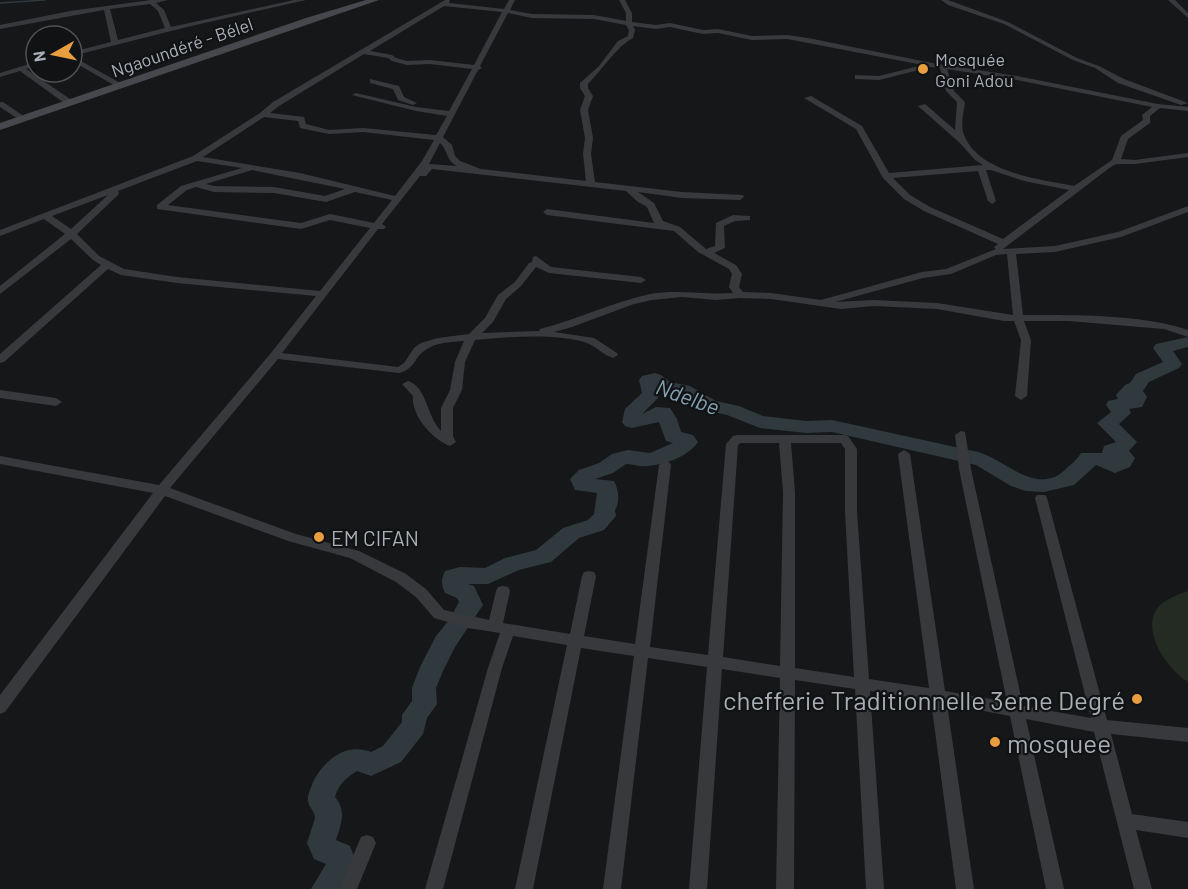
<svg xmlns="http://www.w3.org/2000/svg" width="1188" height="889" font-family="Barlow,sans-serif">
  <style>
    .green { fill: #232b23 }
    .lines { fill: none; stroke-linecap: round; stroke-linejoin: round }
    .stream { stroke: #2f393e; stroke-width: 1.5 }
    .river { fill: #2f393e; fill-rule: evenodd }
    .street { fill: #38393d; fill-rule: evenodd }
    .secondary { fill: #46484d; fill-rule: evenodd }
    .poi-dot { fill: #e89d3f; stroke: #111213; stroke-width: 2 }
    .labels { text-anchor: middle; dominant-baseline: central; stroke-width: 4.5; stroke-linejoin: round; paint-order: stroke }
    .far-street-label { font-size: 18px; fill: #a9afb7; stroke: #111213 }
    .far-poi-label { font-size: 18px; fill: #a9afb7; stroke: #111213; text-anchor: start }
    .poi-label { font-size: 21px; fill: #a9afb7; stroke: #111213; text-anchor: start }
    .water-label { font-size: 22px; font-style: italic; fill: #82a0b0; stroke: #111213 }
    .near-poi-label { font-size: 26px; fill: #a9afb7; stroke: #111213; text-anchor: end }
  </style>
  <rect width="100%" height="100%" fill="#161718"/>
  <!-- green -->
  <path class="green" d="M1188,591V682C1169,670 1142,635 1156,610C1163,599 1177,595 1188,591Z"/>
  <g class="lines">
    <!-- stream -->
    <path class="stream" d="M0,3L45,0"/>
    <!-- river -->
    <path class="river" d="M1188,337V347L1173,351L1182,364L1179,368L1149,382L1143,391L1147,397L1142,407L1129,409L1131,413L1119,424L1137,442L1129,451L1135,458L1130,467L1115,473L1096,465L1074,485L1044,492L1026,491L1011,486L976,465L832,432L806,433L760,428L727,415L704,410L679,395L660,391L658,398L642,414L656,407L670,408L677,419L681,432L693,435L698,442C688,457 662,466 645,466C639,467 632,464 626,464L613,473L595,479L614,481C619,490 620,502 615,510L616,516L604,530L579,538L551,562L519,570L488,584H468L474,586L483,605L455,647L443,671L436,688L437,704L427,718L423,734L401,762L371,776L357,771C347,777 338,785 335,797C347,811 341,824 336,840L350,846C358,863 353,874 342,889H311L326,864L314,859L307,843L315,818C315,811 309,808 308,801C307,795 311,788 313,782C324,760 346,742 371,752L383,746L402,722V715L412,701V688L420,667L436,636L449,620L459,602L457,598L445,593C441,585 441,579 445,571L460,567L485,568L505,558L536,550L563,528L588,520L594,514L597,493L575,490L570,479L579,470L599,463L612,454L628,450L650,453L673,443L666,441L659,422L632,428L625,426L622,422L625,409L642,393L639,380L642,376L655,373L661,375L670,382L690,386L716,401L739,406L763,416L806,421L832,420L978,452C1006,460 1036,496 1065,470C1072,463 1076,461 1081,453H1102L1104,446L1116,442L1097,423L1111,412L1106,405L1108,401L1118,399L1116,395L1125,385L1130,383L1136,374L1163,362L1153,348L1156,344Z"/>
    <!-- street -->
    <path class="street" d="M151,0H168L156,3L164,10L171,27L294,0H306L187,27L72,56L122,84V88H119L72,61V52L111,42L104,10L0,29V25L70,11ZM150,4L158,11L165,28L118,40L110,9Z
      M445,0H450L449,3L504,9L509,0H515L510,10L532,14L594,15L626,21V13L619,0H625L632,13V22L656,25L670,23L703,30L718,29L752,36L787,35L808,38L932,63L1017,76L1158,104L1188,107V111L1160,108L1150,116V123L1128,139L1121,159L1135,160L1188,153V157L1135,164H1117L1112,166L1003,249L1055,246L1118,232L1188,206V212L1121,237L1055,252L1016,254L1023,315C1072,315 1142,314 1188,330V337L1164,329L1068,321H1024L1031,340L1027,396L1021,400L1015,396L1021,340L1014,321H1004L937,309L874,306L841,309L771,299L740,298L716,300L682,297L652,300L634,304L572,327L554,332L594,338L617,353L618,355L613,358C603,355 595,345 584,342C553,333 507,337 475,340L465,362L462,390L453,408V436L456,442L450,446C433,440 411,416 413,396L402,384L408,381C427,387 426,415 441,431V408L450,390L455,362L464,341C452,342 437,342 427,349C414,356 416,369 399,373L278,359L170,488L296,534L359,551L406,574L426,589L444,610L489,620L496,591L498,587L503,586L508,587L510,591L503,623L570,634L582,576L584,572L589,571L594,572L596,576L584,636L635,644L659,465L665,461L669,462L671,465L650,647L708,655L726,444L733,436L737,435H844L848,436L857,449V512L869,679L929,688L898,454L904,450L910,454L945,691L1007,702L959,469L955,435L961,431L965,432L971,469L1023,706L1091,718L1035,498L1037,495H1045L1047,498L1107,720L1188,728V742L1111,734L1132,814L1188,822V838L1136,830L1152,889H1134L1094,732L1026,719L1064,889H1046L1010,716L947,704L974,889H956L931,701L870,691L884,889H866L855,689L795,680L794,889H776L780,678L722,669L707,889H689L707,667L648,658L621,889H603L634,656L581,648L533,889H515L567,645L513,636L502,668L443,889H425L488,668L500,633L468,628L434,618L416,597L396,582L350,558L288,541L165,496L5,712L0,714V695L153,493L0,464V456L159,485L271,353L316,296L177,283L121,275L108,269L4,362L0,363V354L101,265L93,260L71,239L0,294V286L65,234L44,219L0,236V230L193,156L260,113L273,102ZM444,6L502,12L474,65L430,60L407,61L396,58L392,55L370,51ZM508,13L532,18L594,19L626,25L629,30L628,36L618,41L599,66L580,83V88L585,96L580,110L585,138L583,154L586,181L481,169L460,161L455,156L452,145L443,137L478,70L482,68L480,66ZM633,26L656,29L670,27L703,34L718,33L752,40L787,39L923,65L879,76L855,75V79H858L879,80L931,67L940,68L946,91L957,102L955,130L925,104L918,106L960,143L975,160L983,165L889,173L862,126L811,96L804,98L856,129L883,178L904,199L924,211L998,244L994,247L996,249L946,269L922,272L821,300L771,293L743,292L739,287L742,274L736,265L714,253L725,248L724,226L735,221L750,220V216L733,215L716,223L715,246L706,249L680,227L663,221L654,203L638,192L682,198L740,200L744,197L743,195L682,192L595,182L591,154L593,138L588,110L593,96L588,88V84C602,70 617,46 633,38L635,30ZM364,54L388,58L392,61L407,65L430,64L472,69L449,111L416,107L356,93L352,95L416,111L447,116L436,135L363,128L329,130L306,124L304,117L270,113L279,106ZM947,69L1017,80L1152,107L1142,115L1143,120L1121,136L1112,160L1074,186C1040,179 979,173 964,135C960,124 964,112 965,102L954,91ZM264,117L298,121L300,128L329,134L363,132L434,140L422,161L395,196L300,173L203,157ZM440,143C448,150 446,161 457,166L429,164ZM197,161L242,168L181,186L157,205V209L301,229L330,220L370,228L320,291L177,277L124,269L99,256L77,234L118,195L119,193L118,191ZM432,169L626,191L638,202L647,207L654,223L547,209L543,212L547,215L674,231L698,252L729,269L732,274L729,287L733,293C705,295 678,289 650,294C613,302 578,319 540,329L539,331L482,333L493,322L506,299L521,286L536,267L549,273L641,283L646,280L641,277L551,267L536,256L533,257L532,262L529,263L515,282L498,295L485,318L469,334L438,338L421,343L414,348L404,363L398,367L282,353L378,229H384L386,227L382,224L420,176H426ZM252,170L345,189L325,196L274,187L214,186L206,184ZM986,170H991L1024,181L1069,190L1003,239L930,207L910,195L893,178L978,171L988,201L992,204L996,201ZM196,187L214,192L274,193L326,202L355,192L392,200L374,223L330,214L301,223L168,205L187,190ZM108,195L71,229L52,216ZM1007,254L1013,315L937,303L874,300L835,302L923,278L951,274L996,255ZM740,443H779L783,492L780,666L723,657L738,445ZM791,443H841L845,449V512L854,677L795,668V492Z
      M941,0H948L1008,22L1077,58L1099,66L1124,79L1188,103L1181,105L1118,83L1095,68L1073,60L1004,24L948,5Z
      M1168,0H1175L1188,13V18Z
      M36,62V66L26,69L73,101V105H67L20,71L0,77V73Z
      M370,79L399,86L404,97L417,103L413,105L398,100L393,89L370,83Z
      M0,102H3L28,119L21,121L0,107Z
      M0,390L56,398L62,402L56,406L0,398Z
      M367,835L373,837L376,843L357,889H339L361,837Z"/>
    <!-- secondary -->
    <path class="secondary" d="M366,0H379L0,130V123L306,18Z"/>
  </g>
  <!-- markers -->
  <g class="poi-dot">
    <circle cx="923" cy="69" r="6"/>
    <circle cx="319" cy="537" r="6"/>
    <circle cx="1137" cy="699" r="6"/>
    <circle cx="995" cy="742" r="6"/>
  </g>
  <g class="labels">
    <!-- far-street labels -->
    <g class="far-street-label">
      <text transform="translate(182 47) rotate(-19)">Ngaoundéré - Bélel</text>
    </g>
    <!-- far-poi labels -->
    <g class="far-poi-label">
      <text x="935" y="59">Mosquée<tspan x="935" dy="21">Goni Adou</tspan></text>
    </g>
    <!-- poi labels -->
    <g class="poi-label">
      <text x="331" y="537">EM CIFAN</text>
    </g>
    <!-- water labels -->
    <g class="water-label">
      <text transform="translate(688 396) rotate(20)">Ndelbe</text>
    </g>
    <!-- near-poi labels -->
    <g class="near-poi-label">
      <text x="1125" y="699">chefferie Traditionnelle 3eme Degré</text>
      <text x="1007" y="742" text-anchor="start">mosquee</text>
    </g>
  </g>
  <!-- north arrow -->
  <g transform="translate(54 54) rotate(261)"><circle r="28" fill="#111213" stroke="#4e5155" stroke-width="1.5"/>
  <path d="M0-4.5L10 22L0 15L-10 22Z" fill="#e89d3f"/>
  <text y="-9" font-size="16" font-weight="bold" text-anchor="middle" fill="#a9afb7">N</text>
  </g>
</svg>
